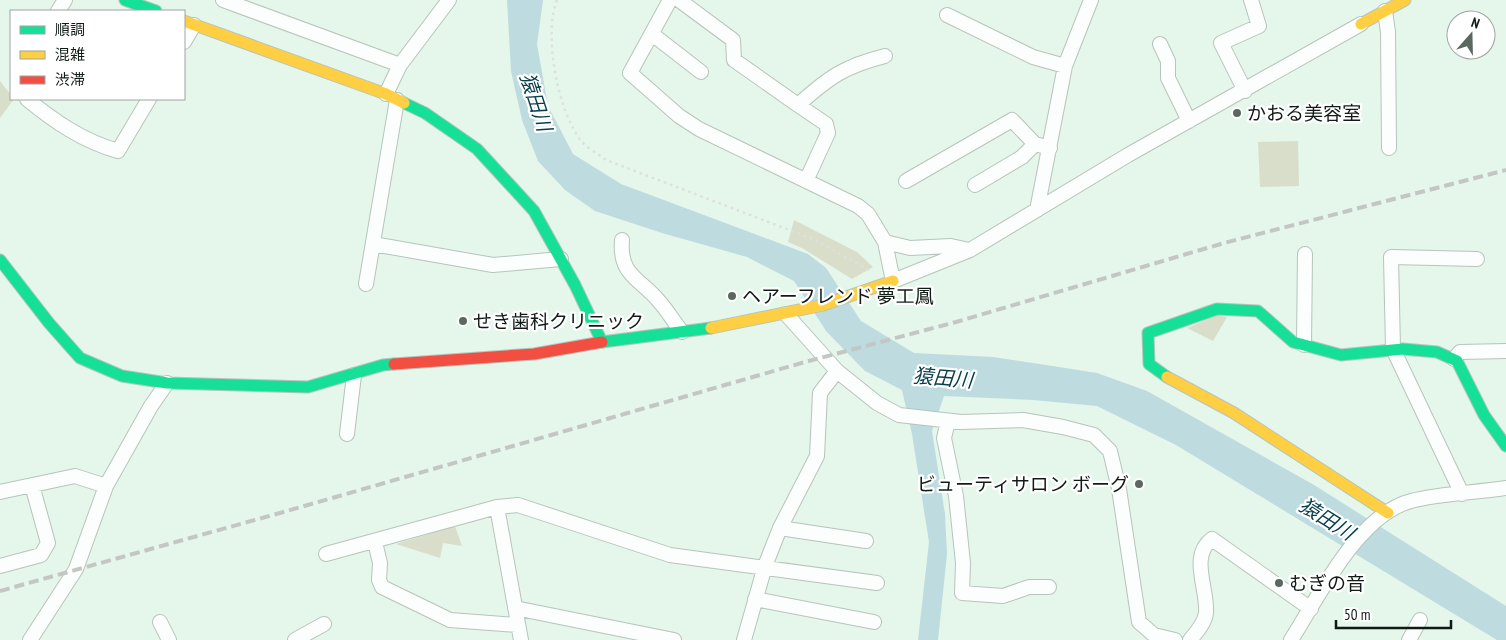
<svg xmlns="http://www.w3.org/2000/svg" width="1506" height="640" font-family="'PT Sans Narrow','Noto Sans JP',sans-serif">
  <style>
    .green { fill: #d9deca }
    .water { fill: #bedbdf }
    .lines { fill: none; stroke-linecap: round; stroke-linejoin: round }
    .street-casing { stroke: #b7c4bc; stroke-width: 16 }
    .fast-casing { stroke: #b7c4bc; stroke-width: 13 }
    .slow-casing { stroke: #b7c4bc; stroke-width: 13 }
    .jam-casing { stroke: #b7c4bc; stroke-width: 13 }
    .path { stroke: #dce1dd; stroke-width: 2.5; stroke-dasharray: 2.5 4; stroke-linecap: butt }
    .street { stroke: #fbfefc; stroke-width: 14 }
    .fast { stroke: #16e098; stroke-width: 11 }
    .slow { stroke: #ffcf43; stroke-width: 11 }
    .jam { stroke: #f24e42; stroke-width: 11 }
    .rail { stroke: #c2c7c4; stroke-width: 4; stroke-dasharray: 10 5; stroke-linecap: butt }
    .poi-dot { fill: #5b6860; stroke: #fff; stroke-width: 2 }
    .labels { text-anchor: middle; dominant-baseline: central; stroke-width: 4.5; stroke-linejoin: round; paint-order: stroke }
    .poi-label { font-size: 19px; fill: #101b15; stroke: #fff; text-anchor: start }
    .water-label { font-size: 20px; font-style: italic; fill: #093e4b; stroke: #fff }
  </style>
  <rect width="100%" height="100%" fill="#e5f6eb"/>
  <!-- green -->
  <path class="green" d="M0,81L11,95V99H14L0,118Z
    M1298,141L1299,186L1260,187L1258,142Z
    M794,220L857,252L873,267L852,279L802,248L788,242Z
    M1218,315L1227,317L1213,341L1187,328Z
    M455,526L462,546L443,543L440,558L396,544Z"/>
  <!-- water -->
  <path class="water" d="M507,0H543L537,44L548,106L573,154L621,184L808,254L826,268L861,321L914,353L993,357L1046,365L1097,373L1147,391L1314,485L1506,606V640H1497L1176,445L1097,406L1033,400L944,396L932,431L945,514L947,554L938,640H918L929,542L912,434L902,390L865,371L826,331L794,281L747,257L662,233L595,211L565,190L538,161L522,120L511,71Z"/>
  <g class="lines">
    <!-- street casing -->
    <g class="street-casing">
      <path id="street" d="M223,0L400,65
        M670,0L630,73L679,116L699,129L858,206L868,214L885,242L910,248L951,246L969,250
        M679,0L733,40L734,60L798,105C829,77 845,66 885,56
        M58,11L65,0
        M1385,11L1388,32L1389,148
        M947,15L1033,57L1065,66
        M652,34L701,72
        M184,42L194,25
        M1160,44L1168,61V78L1189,121
        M1245,91L1221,43L1259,26L1251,0
        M386,94L400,65L449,0
        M27,99C55,122 83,141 118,151L149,99
        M798,105L826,124L828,133L806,181
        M906,181L1012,120L1035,144L1050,148
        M975,185L1022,157L1035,144
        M1037,210L1065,66L1091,0
        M622,240C619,275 639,278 658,300C667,310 674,322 682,332
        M885,242L893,281L970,250L1128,155L1361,24
        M373,244L493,265L561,259
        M366,284L397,100
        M786,314L837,371L877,403L899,415L961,422L1023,420L1063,427L1094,435L1110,451L1119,489L1139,622L1154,635L1175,640
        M1304,345L1305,254
        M1454,359L1460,352L1506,351
        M948,421L944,438L956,496L963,563L962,593L1003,596L1029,587H1049
        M347,434L354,375
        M0,492L75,476L106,486
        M1462,494L1393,349L1391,257L1477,259
        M497,507L521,640
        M780,528L866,541
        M375,542L380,563L379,580L382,587L450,620L517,625
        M326,554L497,507L518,505L670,555L877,583
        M0,566L41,555L48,543L32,485
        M755,599L874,622
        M515,608L674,640
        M160,622L169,640
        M30,640L76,569L106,486L151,406L167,383
        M295,640L324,624
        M744,640L765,566L780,528L817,456L820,393L837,371
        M1190,640C1196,633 1205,623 1206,613C1208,589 1189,556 1212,539L1311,609
        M1291,640C1319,596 1358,515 1411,501C1440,493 1476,493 1506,488
        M1409,640L1420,620"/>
    </g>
    <!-- fast casing -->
    <g class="fast-casing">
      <path id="fast" d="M125,0L156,11
        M404,103L425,113L477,149L534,211L575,285L602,342L711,328
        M0,260L49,323L80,358L122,376L167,383L308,387L383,365L394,364
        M1167,377L1149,364L1148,333L1217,309L1258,311L1293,342L1341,355L1403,349L1437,352L1457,361L1484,415L1506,446"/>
    </g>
    <!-- slow casing -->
    <g class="slow-casing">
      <path id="slow" d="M184,21L386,94L404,103
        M1361,24L1405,0
        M711,328L823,305L893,281
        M1167,377L1234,413L1388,513"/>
    </g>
    <!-- jam casing -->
    <g class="jam-casing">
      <path id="jam" d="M394,364L534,354L602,342"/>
    </g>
    <!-- path -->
    <path class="path" d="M557,0C543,36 558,111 581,141C587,148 598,154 606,160L813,239L871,271"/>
    <!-- street -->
    <use href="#street" class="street"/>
    <!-- fast -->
    <use href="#fast" class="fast"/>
    <!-- slow -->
    <use href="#slow" class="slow"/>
    <!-- jam -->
    <use href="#jam" class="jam"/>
    <!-- rail -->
    <path class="rail" d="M0,591L287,511L805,362L956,322L1224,243L1506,170"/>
  </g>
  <!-- markers -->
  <g class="poi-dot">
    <circle cx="1237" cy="113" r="5"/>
    <circle cx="732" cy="296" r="5"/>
    <circle cx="463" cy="321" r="5"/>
    <circle cx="1139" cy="484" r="5"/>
    <circle cx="1279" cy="583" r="5"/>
  </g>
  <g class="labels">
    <!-- poi labels -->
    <g class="poi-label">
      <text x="1247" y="113">かおる美容室</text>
      <text x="742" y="296">ヘアーフレンド 夢工鳳</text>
      <text x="473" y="321">せき歯科クリニック</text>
      <text x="1129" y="484" text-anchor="end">ビューティサロン ボーグ</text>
      <text x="1289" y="583">むぎの音</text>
    </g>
    <!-- water labels -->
    <g class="water-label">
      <text transform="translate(536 102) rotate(72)">猿田川</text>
      <text transform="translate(943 378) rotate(5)">猿田川</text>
      <text transform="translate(1327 519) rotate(32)">猿田川</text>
    </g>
  </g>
  <!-- legend -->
  <rect x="10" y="10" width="175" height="90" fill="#ffffff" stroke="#9fa4a1"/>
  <rect x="20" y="26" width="25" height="8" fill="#16e098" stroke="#9fa4a1"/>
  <text x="55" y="35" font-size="15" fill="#101b15">順調</text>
  <rect x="20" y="51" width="25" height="8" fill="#ffcf43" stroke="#9fa4a1"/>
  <text x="55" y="60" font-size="15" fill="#101b15">混雑</text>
  <rect x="20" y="76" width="25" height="8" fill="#f24e42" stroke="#9fa4a1"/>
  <text x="55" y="85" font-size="15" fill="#101b15">渋滞</text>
  <!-- north arrow -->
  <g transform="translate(1471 35) rotate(20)"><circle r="24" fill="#ffffff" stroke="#9fa4a1"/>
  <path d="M0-4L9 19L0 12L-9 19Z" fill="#5b6860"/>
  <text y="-8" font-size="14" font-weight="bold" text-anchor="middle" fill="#101b15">N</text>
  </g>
  <!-- scale -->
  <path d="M1336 620v8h115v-8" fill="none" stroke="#101b15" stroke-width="2.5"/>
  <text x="1344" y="620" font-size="15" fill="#101b15" stroke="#ffffff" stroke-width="4" paint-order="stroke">50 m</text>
</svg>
